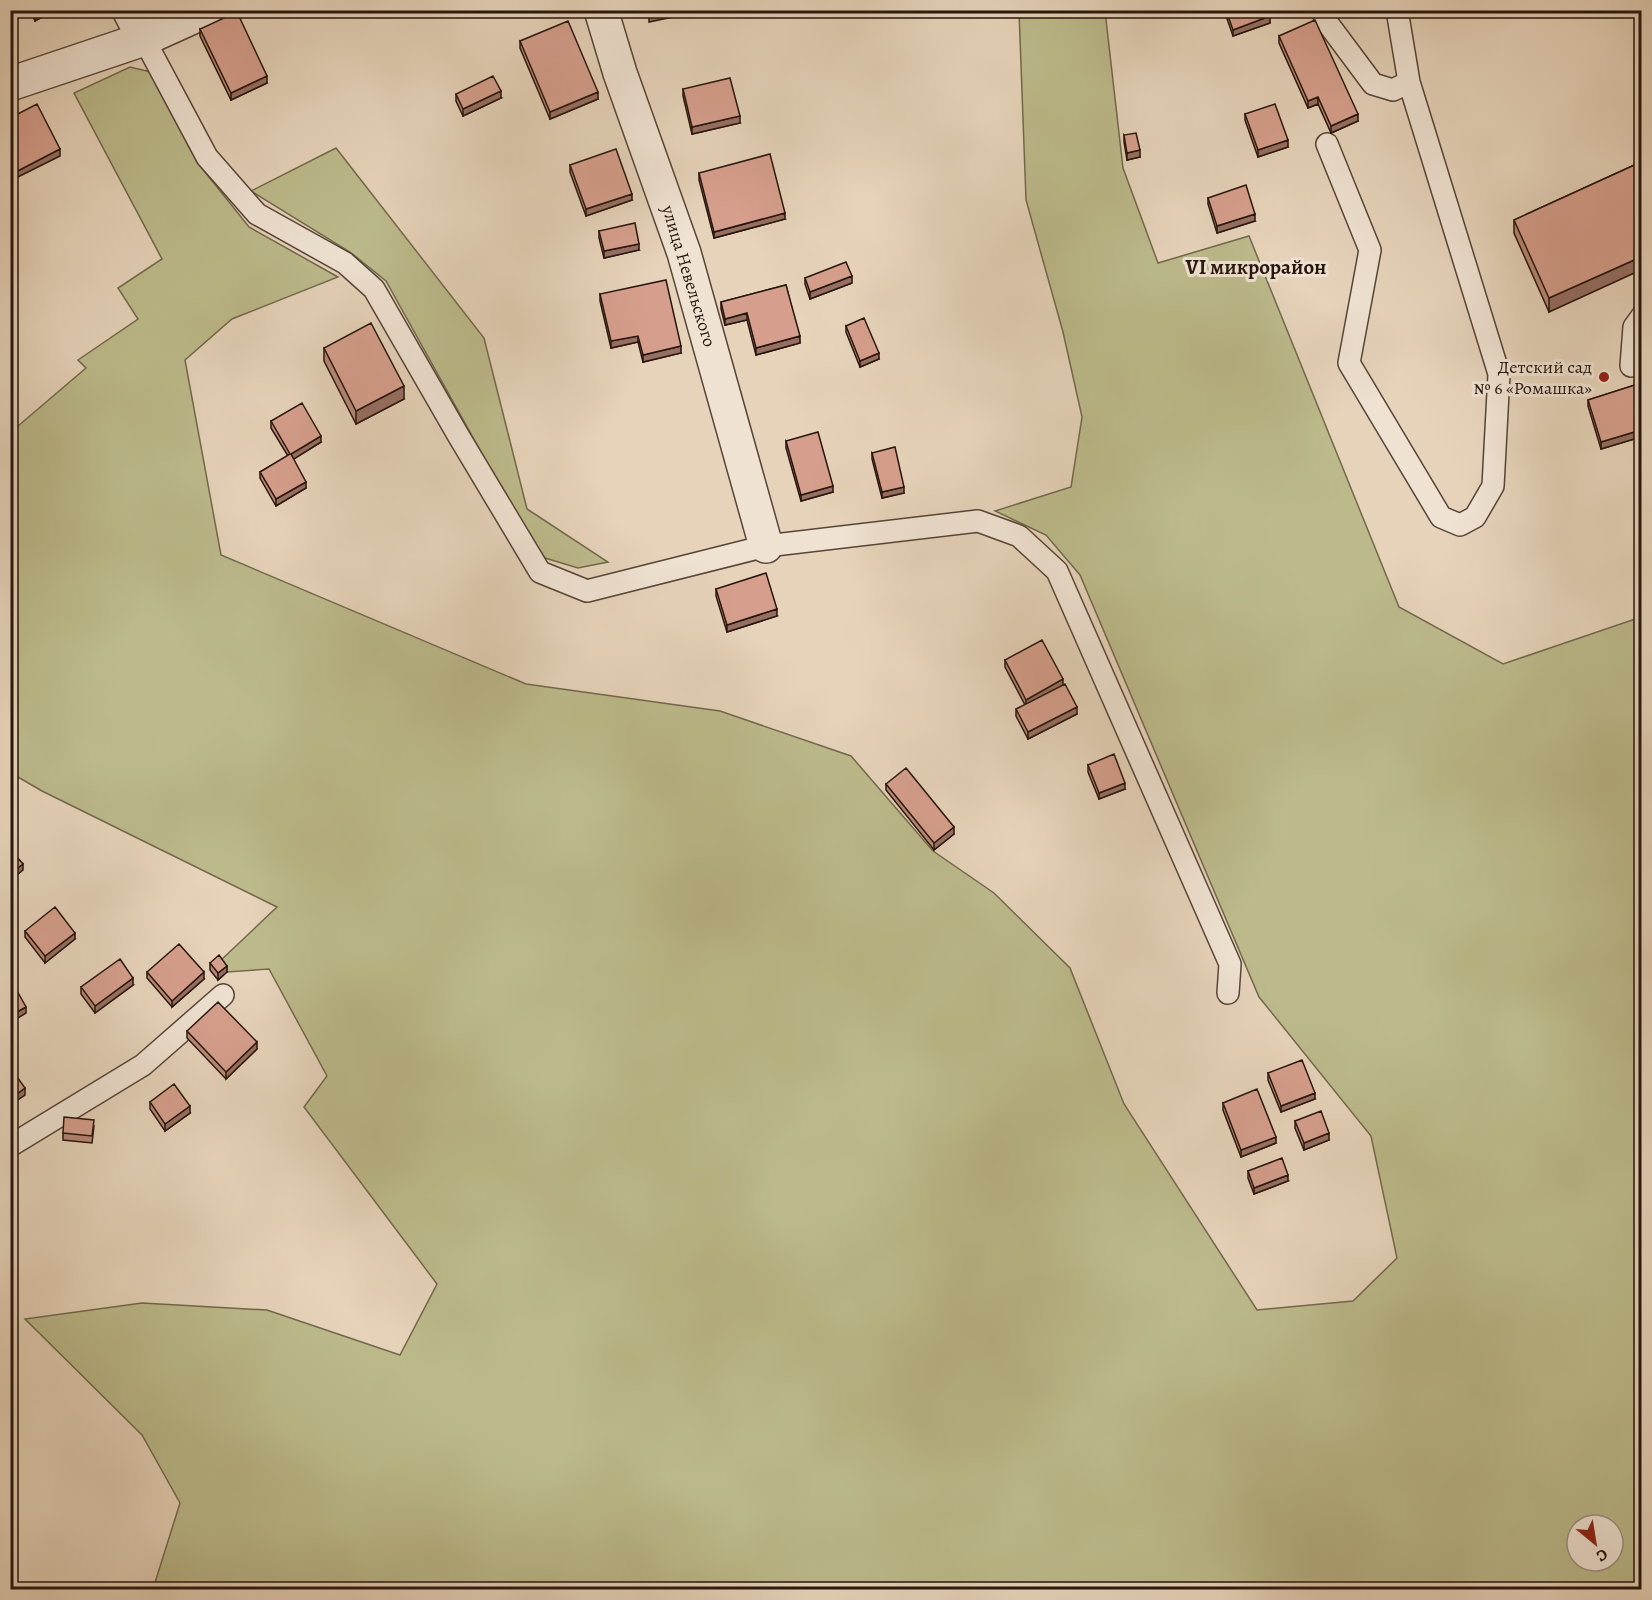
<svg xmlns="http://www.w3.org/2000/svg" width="1652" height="1600" font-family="Alegreya,serif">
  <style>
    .green { fill: #bcba8b; stroke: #72684c; stroke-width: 1.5; fill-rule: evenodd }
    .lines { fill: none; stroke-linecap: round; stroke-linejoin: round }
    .lane-casing { stroke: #574438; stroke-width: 24 }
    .street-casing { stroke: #574438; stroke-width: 36 }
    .lane { stroke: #efe2d2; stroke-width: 21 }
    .street { stroke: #efe2d2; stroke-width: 33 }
    .wall { fill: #b88979; stroke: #27150d; stroke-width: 1.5 }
    .shaded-wall { fill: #966f63; stroke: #27150d; stroke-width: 1.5 }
    .building { fill: #d69f8d; stroke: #27150d; stroke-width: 1.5 }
    .poi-dot { fill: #8f2418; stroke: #efe2d2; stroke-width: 2 }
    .labels { text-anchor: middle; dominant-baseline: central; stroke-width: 6; stroke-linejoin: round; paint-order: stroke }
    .street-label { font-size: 18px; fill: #27150d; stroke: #efe2d2 }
    .poi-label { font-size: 18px; fill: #27150d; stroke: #efe2d2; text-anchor: end }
    .quarter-label { font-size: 21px; font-weight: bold; fill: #27150d; stroke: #efe2d2 }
  </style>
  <rect width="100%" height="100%" fill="#e6d3ba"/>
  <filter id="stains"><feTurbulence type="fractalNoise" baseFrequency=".00333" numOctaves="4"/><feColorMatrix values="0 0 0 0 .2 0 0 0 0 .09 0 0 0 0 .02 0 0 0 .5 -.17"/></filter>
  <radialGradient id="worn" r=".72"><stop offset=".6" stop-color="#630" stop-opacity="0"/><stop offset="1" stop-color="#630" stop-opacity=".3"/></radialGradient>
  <!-- green -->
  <path class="green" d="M1019,11H1105L1123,168L1158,263L1249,236L1399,607L1503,664L1641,617V1589H153L180,1503L142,1435L25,1319L142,1303L267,1310L400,1355L437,1284L304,1107L327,1076L269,969L227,972L219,962L277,907L42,791L11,773V432L86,368L78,360L138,319L118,288L162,259L74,93L130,67L151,72L197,162L249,227L338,277L232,319L185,360L221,555L526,684L720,711L851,756L933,851L994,893L1070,968L1124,1104L1257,1310L1353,1301L1397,1258L1371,1136L1259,997L1080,575L1046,535L995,511L1071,487L1082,417L1063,332L1026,200ZM1577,1525H1613V1561H1577Z
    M336,148L484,338L527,509L608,562L578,568L545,558L517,517L386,281L350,252L251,191Z"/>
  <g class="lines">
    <!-- lane casing -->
    <g class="lane-casing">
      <path id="lane" d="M1322,10L1326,21L1373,84L1393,90L1409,82L1397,10
        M144,39L207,157L257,214L345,263L374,289L458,435L540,572L587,591L766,546L978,521L1019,536L1057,571L1230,964L1228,993
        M1327,144L1370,250L1349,363L1441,517L1460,525L1475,517L1493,486L1499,374L1409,82
        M1631,366L1634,327L1642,316
        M10,1146L143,1065L223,995"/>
    </g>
    <!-- street casing -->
    <g class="street-casing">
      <path id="street" d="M129,10L144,39
        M601,10L620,73L684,253L766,546
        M10,84L144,39L208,10"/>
    </g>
    <!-- lane -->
    <use href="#lane" class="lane"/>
    <!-- street -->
    <use href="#street" class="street"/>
  </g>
  <!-- wall -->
  <path class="wall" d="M30,10H55L35,21Z
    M1224,10H1268L1270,23L1233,36Z
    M200,29L267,83L231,100L200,36Z
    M1279,36L1358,121L1331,133L1318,104L1308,108L1279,43Z
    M520,41L598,99L550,119L520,48Z
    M683,89L740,123L692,134L683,96Z
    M456,94L501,98L463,116L456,101Z
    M1245,114L1288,147L1258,157L1245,120Z
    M1124,135L1140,157L1127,160L1124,142Z
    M1641,162L1549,312L1514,233V220Z
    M570,165L632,200L586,216L570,172Z
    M699,173L785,219L714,238L699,180Z
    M1208,198L1255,221L1217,233L1208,204Z
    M599,231L639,250L604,258L599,238Z
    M805,278L852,283L810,299L805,284Z
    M786,285L800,343L756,355L747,320L725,325L721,309V302Z
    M600,294L681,353L643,362L638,342L611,348L600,301Z
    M846,326L879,359L860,367L846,332Z
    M324,348L404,399L356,424L324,361Z
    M1641,383V437L1601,449L1588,406V400Z
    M271,421L321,442L293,459L306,488L276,506L260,478V472L288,456L271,428Z
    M786,441L833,492L801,501L786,448Z
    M872,453L904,493L882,498L872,459Z
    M716,589L777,616L727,632L716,596Z
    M1005,660L1063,685L1077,714L1028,739L1016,716V709L1025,705L1005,667Z
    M1088,765L1125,789L1099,799L1088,772Z
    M886,784L954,834L934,850L886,790Z
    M25,931L75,939L45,963L25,937Z
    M210,963L227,972L218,980L210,970Z
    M147,972L204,979L172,1007L147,978Z
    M133,985L95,1013L81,994V987Z
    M187,1031L257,1049L226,1079L187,1038Z
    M1268,1073L1315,1099L1281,1112L1268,1080Z
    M150,1102L190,1113L165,1131L150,1109Z
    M1223,1103L1276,1143L1241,1157L1223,1110Z
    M1295,1121L1329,1140L1304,1150L1295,1128Z
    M94,1126L92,1143L63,1140V1133Z
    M1248,1171L1288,1181L1254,1194L1248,1178Z"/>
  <!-- shaded-wall -->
  <path class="shaded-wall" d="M42,10H55L35,21V14Z
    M480,10H488L480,13Z
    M674,10H706L649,22V16Z
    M1270,16V23L1233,36V30Z
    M267,76V83L231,100V93Z
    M501,91V98L463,116V109Z
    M598,92V99L550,119V112Z
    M1318,97V104L1308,108V101Z
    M1358,114V121L1331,133V126Z
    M740,116V123L692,134V127Z
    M1288,140V147L1258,157V150Z
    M60,149V156L10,181V175Z
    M1140,150V157L1127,160V153Z
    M632,194V200L586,216V209Z
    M785,213V219L714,238V232Z
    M1255,214V221L1217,233V226Z
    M639,244V250L604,258V251Z
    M1641,257V270L1549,312V298Z
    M852,276V283L810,299V292Z
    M747,313V320L725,325V319Z
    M638,336V342L611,348V341Z
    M800,336V343L756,355V348Z
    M681,346V353L643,362V355Z
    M879,353V359L860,367V361Z
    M404,386V399L356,424V411Z
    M1641,430V437L1601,449V442Z
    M321,436V442L291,461V454Z
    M306,482V488L276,506V499Z
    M833,486V492L801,501V495Z
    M904,487V493L882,498V492Z
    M777,609V616L727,632V625Z
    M1063,679V686L1026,706V700Z
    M1077,707V714L1028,739V732Z
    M1125,783V789L1099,799V793Z
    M954,827V834L934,850V843Z
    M23,864V870L10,881V874Z
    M75,933V939L45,963V956Z
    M227,966V972L218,980V973Z
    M204,972V979L172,1007V1001Z
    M133,978V985L95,1013V1006Z
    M26,1007V1013L10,1023V1016Z
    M257,1042V1049L226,1079V1072Z
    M25,1088V1095L10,1105V1099Z
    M1315,1093V1099L1281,1112V1106Z
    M190,1106V1113L165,1131V1124Z
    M1329,1133V1140L1304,1150V1143Z
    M1276,1137V1143L1241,1157V1150Z
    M1288,1175V1181L1254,1194V1188Z"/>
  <!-- building -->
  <path class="building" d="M33,10H42L35,14Z
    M648,10H674L649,16Z
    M1226,10H1268L1270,16L1233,30Z
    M237,12L267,76L231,93L200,29Z
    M1315,20L1358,114L1331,126L1318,97L1308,101L1279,36Z
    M568,21L598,92L550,112L520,41Z
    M493,76L501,91L463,109L456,94Z
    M730,78L740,116L692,127L683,89Z
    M37,104L60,149L10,175V118Z
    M1275,104L1288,140L1258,150L1245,114Z
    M1136,133L1140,150L1127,153L1124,135Z
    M616,149L632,194L586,209L570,165Z
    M770,154L785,213L714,232L699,173Z
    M1641,162V257L1549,298L1514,220Z
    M1246,185L1255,214L1217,226L1208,198Z
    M635,223L639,244L604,251L599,231Z
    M846,262L852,276L810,292L805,278Z
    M666,280L681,346L643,355L638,336L611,341L600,294Z
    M786,285L800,336L756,348L747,313L725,319L721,302Z
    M864,318L879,353L860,361L846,326Z
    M371,323L404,386L356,411L324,348Z
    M1641,383V430L1601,442L1588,400Z
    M302,403L321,436L291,454L306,482L276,499L260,472L290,454L271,421Z
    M818,432L833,486L801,495L786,441Z
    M895,447L904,487L882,492L872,453Z
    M766,573L777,609L727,625L716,589Z
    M1042,640L1063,679L1026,700L1005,660Z
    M1065,684L1077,707L1028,732L1016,709Z
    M1114,754L1125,783L1099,793L1088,765Z
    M906,768L954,827L934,843L886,784Z
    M10,849L23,864L10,874Z
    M55,907L75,933L45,956L25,931Z
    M179,944L204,972L172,1001L147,972Z
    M219,955L227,966L218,973L210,963Z
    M120,959L133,978L95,1006L81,987Z
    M16,989L26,1007L10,1016V992Z
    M218,1002L257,1042L226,1072L187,1031Z
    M1302,1060L1315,1093L1281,1106L1268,1073Z
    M10,1067L25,1088L10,1099Z
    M174,1084L190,1106L165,1124L150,1102Z
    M1257,1089L1276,1137L1241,1150L1223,1103Z
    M1321,1111L1329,1133L1304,1143L1295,1121Z
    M64,1117L94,1120L92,1136L63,1133Z
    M1282,1158L1288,1175L1254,1188L1248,1171Z"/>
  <!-- markers -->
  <circle class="poi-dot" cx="1604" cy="377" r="6"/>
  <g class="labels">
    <!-- street labels -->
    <g class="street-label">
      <text transform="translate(689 276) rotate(73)">улица Невельского</text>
    </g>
    <!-- poi labels -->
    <g class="poi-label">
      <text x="1592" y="367">Детский сад<tspan x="1592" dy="21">№ 6 «Ромашка»</tspan></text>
    </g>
    <!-- quarter labels -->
    <g class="quarter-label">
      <text x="1256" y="267">VI микрорайон</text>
    </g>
  </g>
  <!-- margin -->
  <rect width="1652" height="1600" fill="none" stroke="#e6d3ba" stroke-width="36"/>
  <rect x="12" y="12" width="1628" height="1576" fill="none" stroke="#27150d" stroke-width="3"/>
  <rect x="18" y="18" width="1616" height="1564" fill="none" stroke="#27150d" stroke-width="1.5"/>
  <!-- north arrow -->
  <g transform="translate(1595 1543) rotate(150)"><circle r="28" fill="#efe2d2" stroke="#9f9083" stroke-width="1.5"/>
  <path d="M0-4.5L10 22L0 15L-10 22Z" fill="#8f2418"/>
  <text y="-9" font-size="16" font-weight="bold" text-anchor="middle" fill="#27150d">С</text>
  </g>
  <rect width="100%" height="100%" filter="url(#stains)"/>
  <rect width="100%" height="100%" fill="url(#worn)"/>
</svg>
